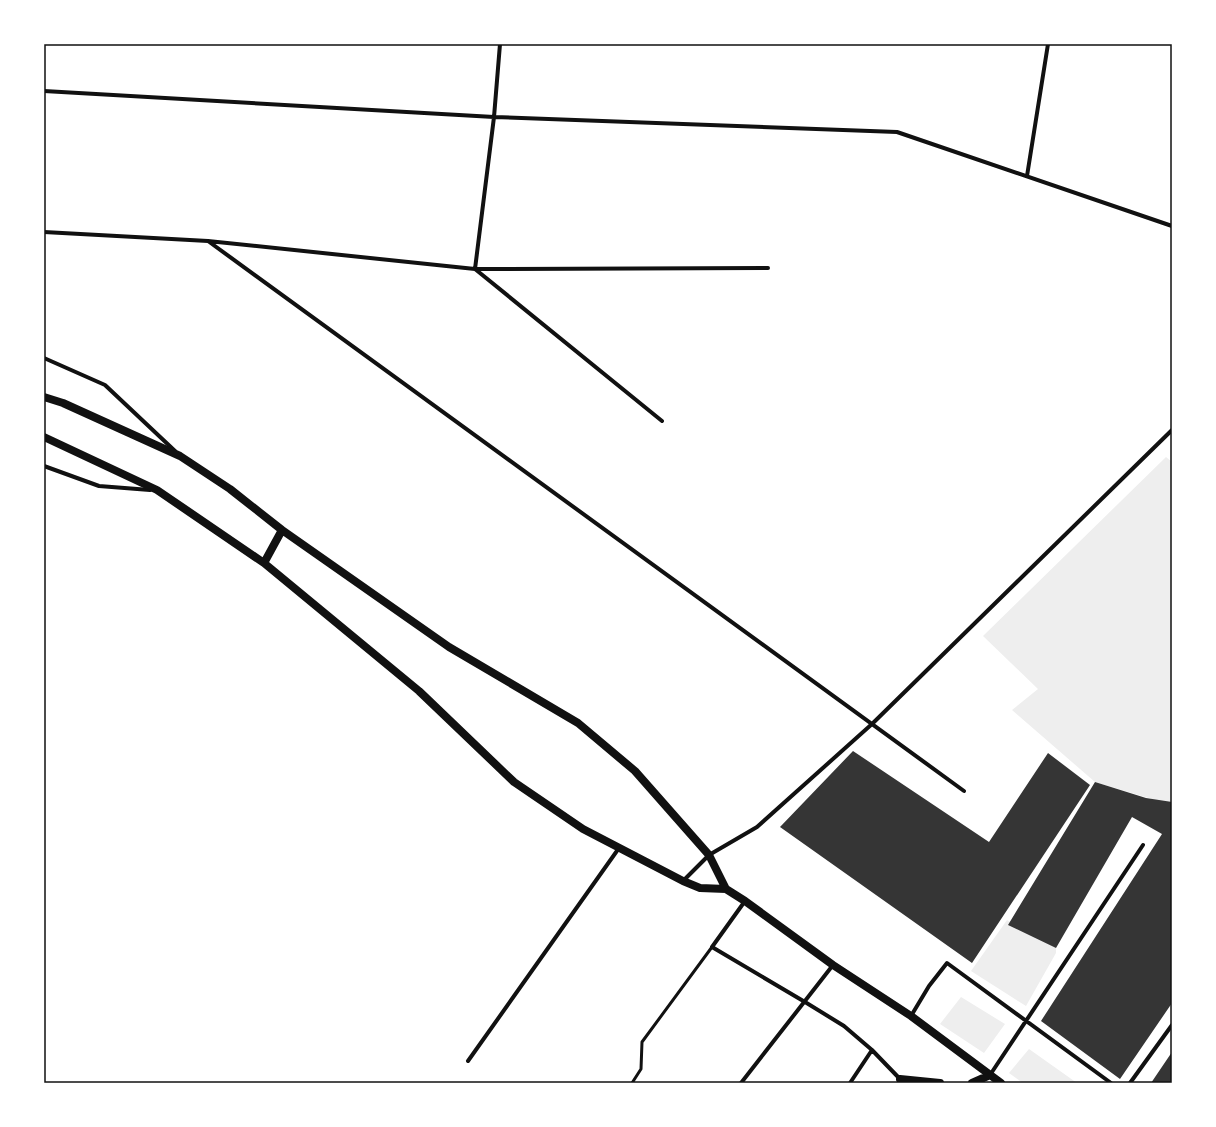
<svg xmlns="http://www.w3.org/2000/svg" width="1216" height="1127" font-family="Barlow,sans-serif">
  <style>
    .green { fill: #eee }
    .building { fill: #353535 }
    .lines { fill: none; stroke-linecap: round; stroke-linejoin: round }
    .service { stroke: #111; stroke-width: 3 }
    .minor { stroke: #111; stroke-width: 4 }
    .secondary { stroke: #111; stroke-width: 8 }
    .neatline { fill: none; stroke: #111; stroke-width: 1.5 }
  </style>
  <rect width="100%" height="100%" fill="#fff"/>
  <!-- green -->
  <path class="green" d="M1166,457L1172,462V805L1095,782L1012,710L1038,689L983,636Z
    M1007,920L1056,948V953L1026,1006L971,971Z
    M961,997L1005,1024L984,1053L940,1024Z
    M1029,1049L1077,1083H1023L1009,1073Z"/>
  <!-- building -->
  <path class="building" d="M853,751L989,842L1048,753L1090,785L972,963L780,827Z
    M1095,782L1146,798L1172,802V1003L1120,1079L1041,1021L1162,834L1132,817L1056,948L1008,925Z
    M1172,1052V1083H1151Z"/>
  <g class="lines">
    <!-- service -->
    <path class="service" d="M632,1083L641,1069L642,1042L712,947"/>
    <!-- minor -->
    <path class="minor" d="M500,44L494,117L475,269L662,421
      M44,91L494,117L897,132L1172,226
      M1027,176L1048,44
      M44,232L208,241L475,269L768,268
      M208,241L964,791
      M44,358L105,385L175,451
      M44,466L99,486L150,490
      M683,881L709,855L757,827L872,724L1172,430
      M745,901L712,947L805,1002L844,1026L872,1050L900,1079
      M911,1016L929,986L947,963L1111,1083
      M468,1061L619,848
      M990,1075L1143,845
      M741,1083L833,965
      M850,1083L872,1050
      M1130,1083L1172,1025"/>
    <!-- secondary -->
    <path class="secondary" d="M44,397L63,403L180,456L230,489L282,530L449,647L578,723L635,771L709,855L726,889L745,901L833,965L911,1016L1001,1083
      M44,437L157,490L264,563L419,691L514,782L583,829L683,881L700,888L726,889
      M264,563L282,530
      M900,1079L940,1083
      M972,1083L990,1075"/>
  </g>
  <!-- border -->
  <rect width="1216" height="1127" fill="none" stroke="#ffffff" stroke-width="90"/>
  <rect x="45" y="45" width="1126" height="1037" class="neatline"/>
</svg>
